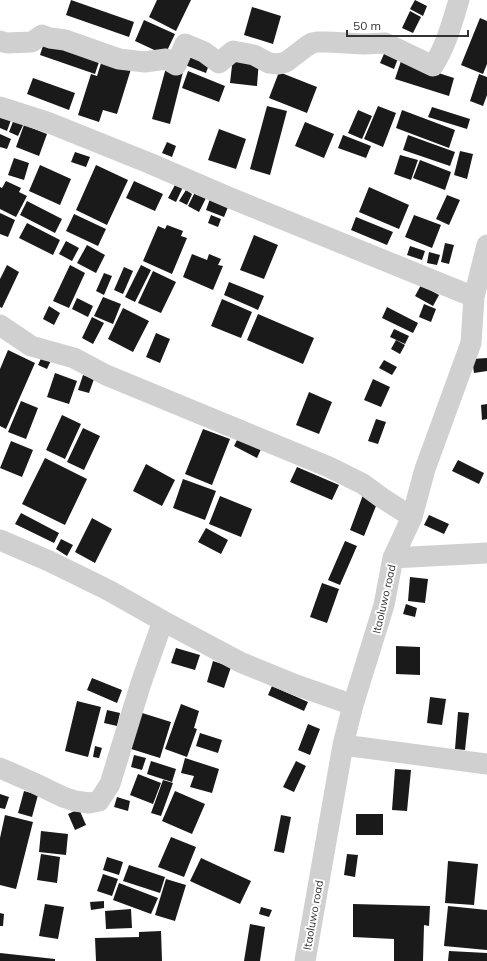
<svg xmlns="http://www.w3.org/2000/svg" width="487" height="961" font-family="Mulish,sans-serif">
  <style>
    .building { fill: #1a1a1a }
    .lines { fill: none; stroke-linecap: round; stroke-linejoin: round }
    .minor { stroke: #d0d0d0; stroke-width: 21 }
    .labels { text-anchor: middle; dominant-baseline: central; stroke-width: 4; stroke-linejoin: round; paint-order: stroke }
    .street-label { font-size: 11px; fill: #333; stroke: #fff }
  </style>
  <rect width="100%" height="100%" fill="#fff"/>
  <!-- building -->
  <path class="building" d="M71,0L134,22L129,37L66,15Z
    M157,0H191L176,31L149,17Z
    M415,0L427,6L423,16L410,9Z
    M252,7L281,16L273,44L244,35Z
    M410,11L421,17L413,33L402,28Z
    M480,18L487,21V64L483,74L461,65Z
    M144,20L175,34L165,55L135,41Z
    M45,39L100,59L95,74L40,55Z
    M387,47L400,53L394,69L380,63Z
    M190,51L211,59L206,73L185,65Z
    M233,57L259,60L257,86L230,83Z
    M102,60L131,69L117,114L103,110L99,122L78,115L91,74L97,76Z
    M401,61L454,78L449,96L395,79Z
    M167,64L184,68L170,124L152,119Z
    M188,71L225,86L219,102L182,88Z
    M279,72L317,87L307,113L269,98Z
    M479,74L487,77V95L483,106L470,101Z
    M33,78L75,93L69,110L27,94Z
    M267,106L287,111L270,175L250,169Z
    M378,106L396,113L383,147L364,139Z
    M432,107L470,119L467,129L428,117Z
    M358,110L372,116L362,139L348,133Z
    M402,110L455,130L449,148L396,128Z
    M0,116L11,120L7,131L0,128Z
    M14,119L24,123L18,136L9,132Z
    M305,122L334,134L324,158L295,146Z
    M24,125L47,134L39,156L16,147Z
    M219,129L246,139L236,169L208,160Z
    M0,134L11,139L7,149L0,147Z
    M343,135L371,146L366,158L338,148Z
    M408,135L455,152L450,166L403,150Z
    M167,142L176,146L172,157L162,153Z
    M460,151L473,154L467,179L454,175Z
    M75,152L90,157L86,167L71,162Z
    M400,155L418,160L411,180L394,174Z
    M14,158L29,163L24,180L8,175Z
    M420,160L451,172L445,190L413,178Z
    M40,165L71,179L60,205L29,191Z
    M96,165L128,180L107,225L76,210Z
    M6,181L21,188L19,192L27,196L16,217L0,209V187L2,188Z
    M134,181L163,194L155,211L126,198Z
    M176,183L183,187L176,202L168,198Z
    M369,187L409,205L399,229L359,212Z
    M186,190L192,194L187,205L179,201Z
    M195,192L206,198L199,212L188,206Z
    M447,195L460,200L449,225L436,219Z
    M210,199L228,207L224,217L206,210Z
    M27,201L62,219L55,233L20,215Z
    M0,213L15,220L8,237L0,234Z
    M74,214L106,229L98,246L66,231Z
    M211,215L221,219L218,227L208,223Z
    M414,215L441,225L432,248L405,237Z
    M356,217L393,232L387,245L351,230Z
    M27,223L60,240L53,255L19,238Z
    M167,225L183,231L181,236L187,238L172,274L143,261L158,226L165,229Z
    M254,235L278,245L264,279L240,270Z
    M66,241L79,248L72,261L59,254Z
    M445,243L454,245L449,264L441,262Z
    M87,245L105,255L96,273L77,263Z
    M410,246L425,251L422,260L407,255Z
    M429,252L440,255L437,265L427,263Z
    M192,254L207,260L209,254L221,259L218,265L223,266L213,290L183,277Z
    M7,265L19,272L2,308L0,307V279Z
    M70,265L85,273L69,308L53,301Z
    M141,265L151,270L135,302L125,297Z
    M124,267L133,271L123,294L114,290Z
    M153,271L176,282L161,313L138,303Z
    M104,273L112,276L104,295L96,291Z
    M229,282L264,296L258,310L224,295Z
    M421,285L439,295L433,306L415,296Z
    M103,297L121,304L113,324L94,316Z
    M77,298L93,306L88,317L72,309Z
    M222,299L252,312L241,338L211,326Z
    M424,304L436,309L431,322L419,317Z
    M49,306L60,313L54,325L43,319Z
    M387,307L418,323L413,333L382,318Z
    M123,308L149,321L133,352L108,339Z
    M258,314L314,338L303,364L247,340Z
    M92,317L104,323L93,344L82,338Z
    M394,329L409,336L405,344L390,337Z
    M156,333L170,339L160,363L146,357Z
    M396,340L405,345L400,354L391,349Z
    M8,350L35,363L6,429L0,426V369Z
    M44,352L53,356L47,369L38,365Z
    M487,358V371L474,373L472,359Z
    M384,360L397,367L392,375L379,368Z
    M55,373L77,381L69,404L47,397Z
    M83,375L94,379L89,393L78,390Z
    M373,379L390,387L381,407L364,400Z
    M309,392L332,402L319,434L296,425Z
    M21,401L38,408L26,439L8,432Z
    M487,404V419L482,420L481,405Z
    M62,415L81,424L65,459L46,450Z
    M376,419L386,422L378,444L368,441Z
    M83,428L100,436L84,470L67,462Z
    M203,429L230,439L212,485L185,474Z
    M239,436L262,447L257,458L234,446Z
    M11,441L33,450L22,477L0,468Z
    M45,458L87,479L65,525L22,504Z
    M458,460L484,473L479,484L452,471Z
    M146,464L175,480L162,506L133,491Z
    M297,467L339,485L332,500L290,482Z
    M183,479L216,491L205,520L173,508Z
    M363,495L378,501L364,536L350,530Z
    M220,496L252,509L241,537L209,524Z
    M21,513L59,533L54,543L15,524Z
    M429,515L449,524L444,534L424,525Z
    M92,518L112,529L95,563L75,552Z
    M206,528L228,540L221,554L198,542Z
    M61,539L73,545L67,556L56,549Z
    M345,541L357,546L340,585L328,580Z
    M410,577L428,579L425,603L408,601Z
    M322,583L339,589L327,623L310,617Z
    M406,604L417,608L415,617L403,614Z
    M396,646L420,647V675L396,674Z
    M176,648L200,655L195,670L171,663Z
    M213,661L231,667L224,688L207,682Z
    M92,678L122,690L117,703L87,690Z
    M272,686L308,702L304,711L268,695Z
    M430,697L446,699L442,725L427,723Z
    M77,701L101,707L88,757L65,751Z
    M181,704L199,711L194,728L197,729L187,757L165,749Z
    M107,710L120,713L117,726L104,723Z
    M139,712L171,722L160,758L128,748Z
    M458,712L469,713L465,750L455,749Z
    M308,724L320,729L310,755L298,750Z
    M200,733L222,740L218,753L196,746Z
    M95,746L102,748L99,758L93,757Z
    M134,755L146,758L142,770L131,767Z
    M185,758L219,769L212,793L190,787L194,776L181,773Z
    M151,761L176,769L172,782L147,774Z
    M296,761L306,766L294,792L283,787Z
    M395,769L411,770L407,811L392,810Z
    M138,774L161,783L153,804L130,795Z
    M163,780L173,783L161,816L151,813Z
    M24,791L38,795L32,817L18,813Z
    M175,791L205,804L192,834L162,821Z
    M0,794L9,797L5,809L0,808Z
    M117,797L130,801L128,811L114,807Z
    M79,809L86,825L75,830L68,814Z
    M356,814H383V835H356Z
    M5,815L33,822L16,889L0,885V838Z
    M281,815L291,817L284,853L274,851Z
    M41,831L68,834L66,855L39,852Z
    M171,837L196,847L184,877L158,867Z
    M41,854L60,857L57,883L37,880Z
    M347,854L358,855L355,877L344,875Z
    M107,857L123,862L119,875L103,870Z
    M201,858L251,881L240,904L190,881Z
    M448,861L478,864L474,905L445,903Z
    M129,865L165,877L160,893L123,881Z
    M103,874L118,879L112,896L97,891Z
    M166,879L186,885L175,921L155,915Z
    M119,883L158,898L151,914L113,900Z
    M104,901V908L91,910L90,902Z
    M45,904L64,907L58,939L39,936Z
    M353,904L430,906L429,926L424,925L423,961H394V939L353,937Z
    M448,906L487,910V950L444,946Z
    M261,907L272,910L269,917L259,914Z
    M131,909L132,928L106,929L105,911Z
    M0,913L4,914L3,926H0Z
    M250,924L265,927L260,961H244Z
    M161,931L162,961H96L95,938L139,937V932Z
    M449,951L487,953V961H448Z
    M0,953L55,959V961H0Z"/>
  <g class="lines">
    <!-- minor -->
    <path class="minor" d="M0,41L7,43L32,42L42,35L50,38L65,40L119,59L145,62L166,59L176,65L185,44L204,52L219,63L233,51L254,55L269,63L278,64L286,62L307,46L312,43L317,42H328L364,44L385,43L433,66C446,46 452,23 459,0
      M0,107L47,122L149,163L228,197L474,297
      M0,325L31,346L74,358L106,375L329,467L363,484L382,498L412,517
      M0,540L49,561L108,590L163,621L240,662L296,685L353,705
      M393,558L487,553
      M343,745L487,764
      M0,768L32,782L63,797L75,801L89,803L99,801L110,784L141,683L163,621
      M305,961L343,745L353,705L384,605L393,558L412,517L425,469L471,343L474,297L487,245"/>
  </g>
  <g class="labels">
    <!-- street labels -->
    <g class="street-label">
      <text transform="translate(384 599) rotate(-77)">Itaoluwo road</text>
      <text transform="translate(313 915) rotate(-80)">Itaoluwo road</text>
    </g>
  </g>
  <!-- scale -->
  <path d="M347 30v6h121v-6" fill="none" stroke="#333333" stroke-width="2"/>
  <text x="353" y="30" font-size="12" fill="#333333" stroke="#ffffff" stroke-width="3" paint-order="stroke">50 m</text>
</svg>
